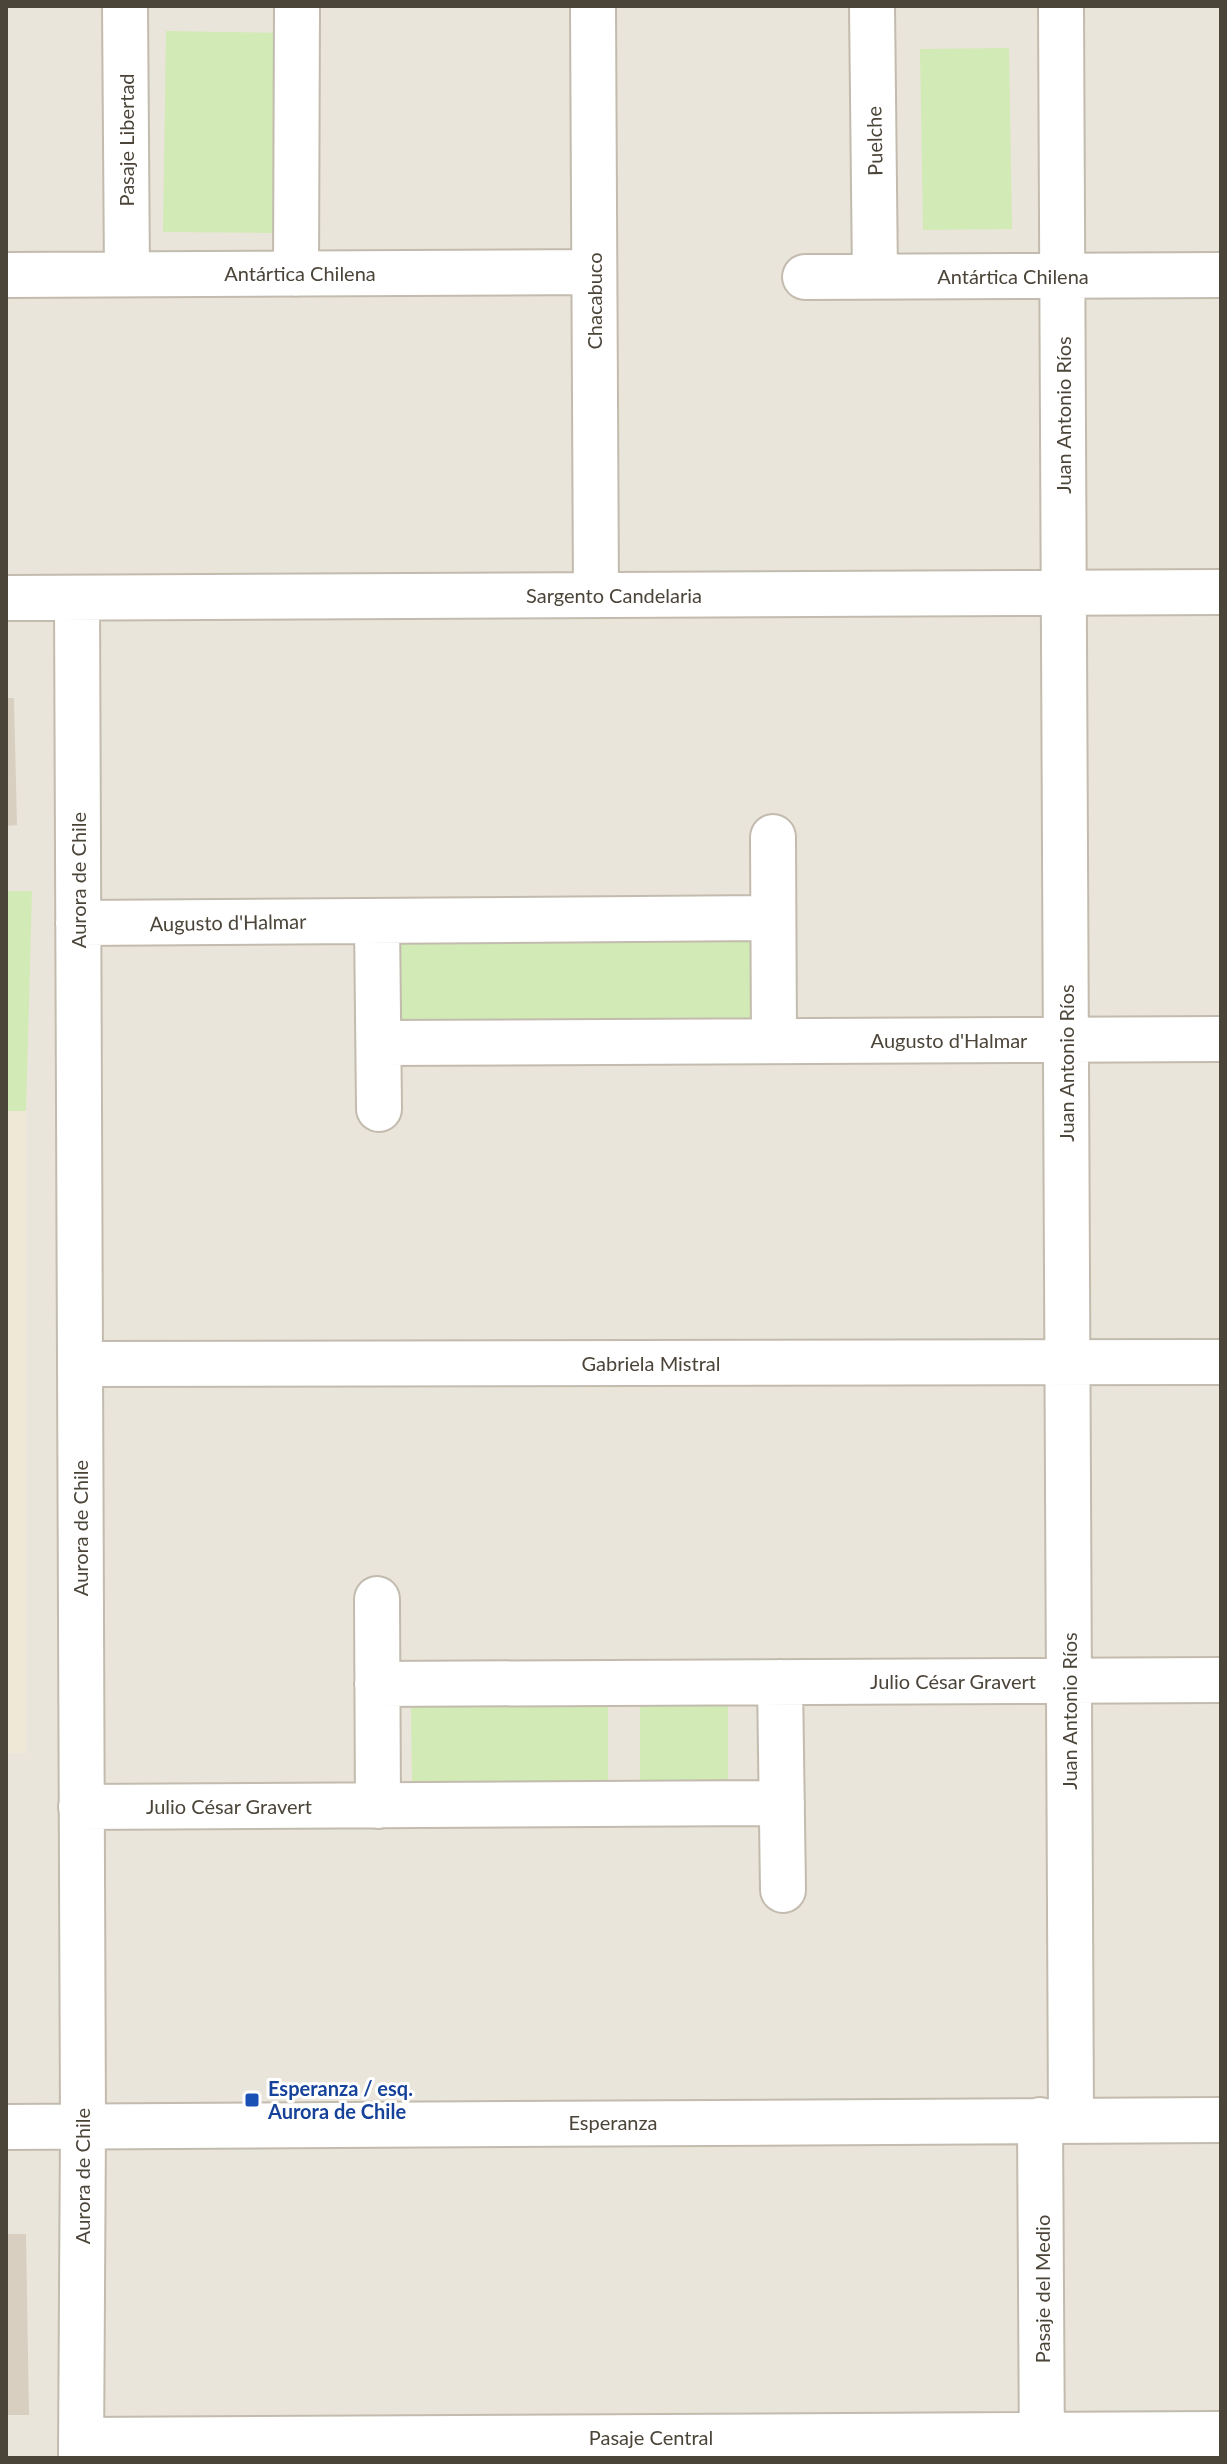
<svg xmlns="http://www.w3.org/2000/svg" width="1227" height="2464" font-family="Lato,sans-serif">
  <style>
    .residential { fill: #eae5da }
    .education { fill: #efe8d6 }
    .green { fill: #d2eab5 }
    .building { fill: #d8cfc1 }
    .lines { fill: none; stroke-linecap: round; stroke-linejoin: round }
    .minor-casing { stroke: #c2bbae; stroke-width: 48 }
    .minor { stroke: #fff; stroke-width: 44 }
    .transit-dot { fill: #1a4fb4; stroke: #fff; stroke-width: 3 }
    .labels { text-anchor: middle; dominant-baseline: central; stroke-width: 6; stroke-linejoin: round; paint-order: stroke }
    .street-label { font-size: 20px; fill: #4b4439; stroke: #fff }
    .transit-label { font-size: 20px; font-weight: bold; fill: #164399; stroke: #fff; text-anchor: start }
  </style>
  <rect width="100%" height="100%" fill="#f6f3ec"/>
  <!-- residential -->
  <path class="residential" d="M6,6H1221V2458H6Z"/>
  <!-- education -->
  <path class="education" d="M6,1111H26V1753H6Z"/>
  <!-- green -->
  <path class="green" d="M166,31L283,33L280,233L163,232Z
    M1009,48L1012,229L923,230L920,49Z
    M6,891H32L26,1111H6Z
    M746,932L764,946L761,1015L745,1027L402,1026L384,1012L398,937Z
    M640,1704H728V1795H640Z
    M608,1705V1781L412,1783L411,1707Z"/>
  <!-- building -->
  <path class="building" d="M6,698H14L17,825L6,826Z
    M6,2234H26L29,2415H6Z"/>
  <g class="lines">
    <!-- minor casing -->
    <g class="minor-casing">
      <path id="minor" d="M125,6L127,274
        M593,6L596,595
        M872,6L875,276
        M1061,6L1071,2120
        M296,274L297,6
        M6,275L594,272
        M805,277L1221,275
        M6,598L1221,592
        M77,598L83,2126L81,2458
        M773,837L774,1041
        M377,921L379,1109
        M78,923L773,918
        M379,1043L1221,1039
        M80,1364L1221,1362
        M377,1599L378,1806
        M780,1682L783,1890
        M377,1684L1221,1680
        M81,1807L782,1803
        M1040,2120L1042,2458
        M6,2127L1221,2120
        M81,2440L1221,2434"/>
    </g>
    <!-- minor -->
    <use href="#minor" class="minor"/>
  </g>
  <!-- markers -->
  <rect class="transit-dot" x="244" y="2092" width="16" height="16" rx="4"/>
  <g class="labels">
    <!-- street labels -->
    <g class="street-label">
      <text transform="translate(126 140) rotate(-90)">Pasaje Libertad</text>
      <text transform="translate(874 141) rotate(-91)">Puelche</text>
      <text x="300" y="273">Antártica Chilena</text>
      <text x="1013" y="276">Antártica Chilena</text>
      <text transform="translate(594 301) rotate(-90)">Chacabuco</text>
      <text transform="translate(1063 415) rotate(-90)">Juan Antonio Ríos</text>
      <text x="614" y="595">Sargento Candelaria</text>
      <text transform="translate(78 880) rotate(-90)">Aurora de Chile</text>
      <text transform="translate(228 922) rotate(-1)">Augusto d'Halmar</text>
      <text x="949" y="1040">Augusto d'Halmar</text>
      <text transform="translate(1066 1063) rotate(-90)">Juan Antonio Ríos</text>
      <text x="651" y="1363">Gabriela Mistral</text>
      <text transform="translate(80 1528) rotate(-90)">Aurora de Chile</text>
      <text x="953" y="1681">Julio César Gravert</text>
      <text transform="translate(1069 1711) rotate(-90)">Juan Antonio Ríos</text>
      <text x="229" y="1806">Julio César Gravert</text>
      <text x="613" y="2122">Esperanza</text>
      <text transform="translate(82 2176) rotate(-90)">Aurora de Chile</text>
      <text transform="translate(1042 2289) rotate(-90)">Pasaje del Medio</text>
      <text x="651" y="2437">Pasaje Central</text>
    </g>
    <!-- transit labels -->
    <g class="transit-label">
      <text x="268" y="2088">Esperanza / esq.<tspan x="268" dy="23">Aurora de Chile</tspan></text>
    </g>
  </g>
  <!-- border -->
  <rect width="1227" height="2464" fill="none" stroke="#4b4439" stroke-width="16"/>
</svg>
